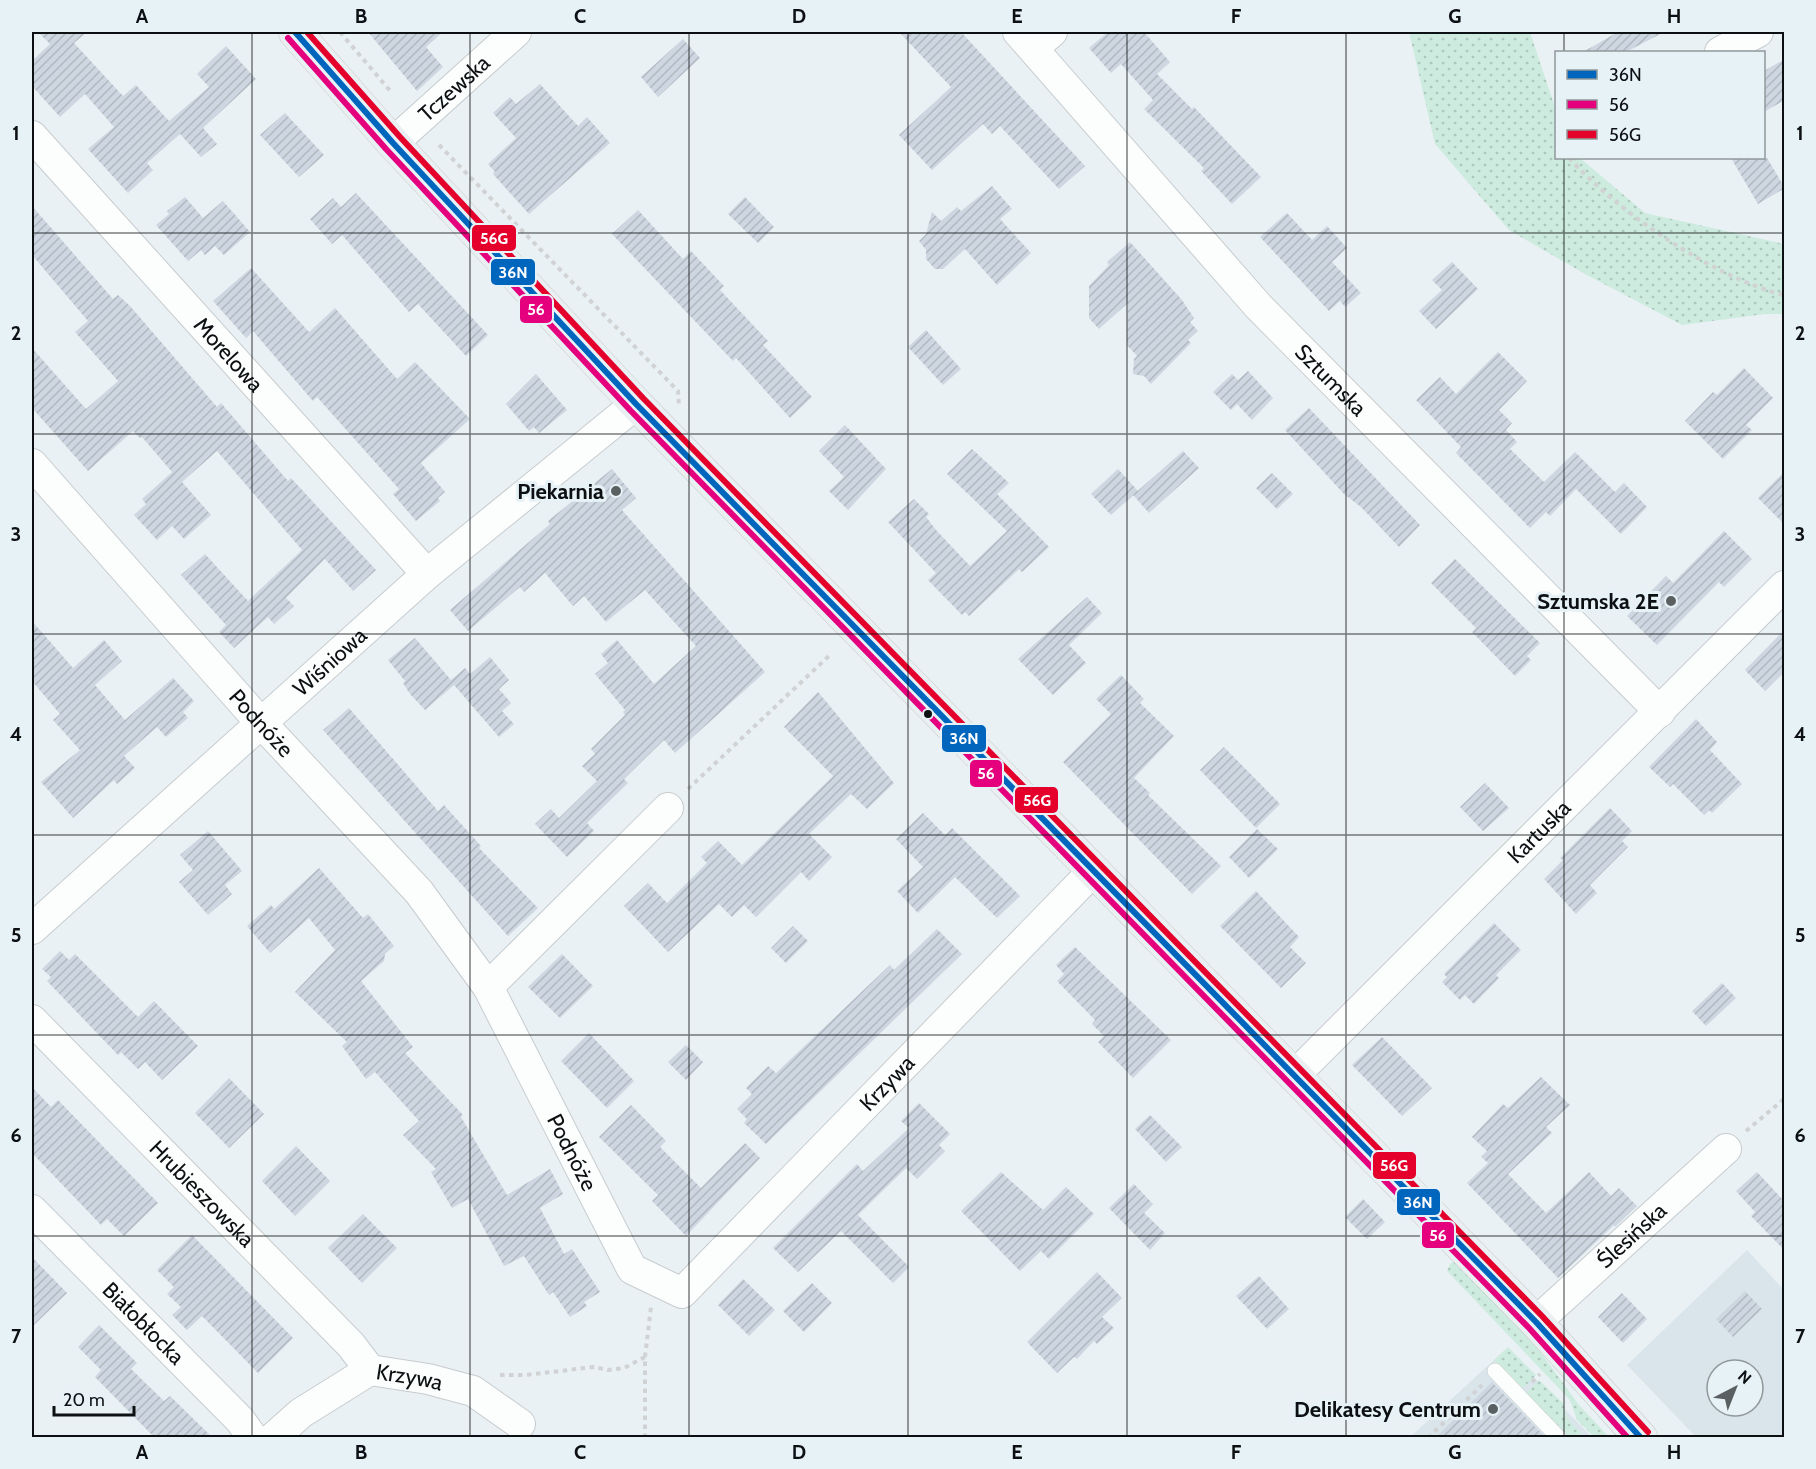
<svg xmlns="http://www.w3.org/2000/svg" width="1816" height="1469" font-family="Cabin,sans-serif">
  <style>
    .built { fill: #d9e5eb; fill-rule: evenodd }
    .grass { fill: url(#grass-dots) }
    .building { fill: url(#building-hatch) }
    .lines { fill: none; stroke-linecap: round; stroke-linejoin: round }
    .lane-casing { stroke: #c7ccce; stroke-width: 16 }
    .street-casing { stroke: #c7ccce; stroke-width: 32 }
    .secondary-casing { stroke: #c7ccce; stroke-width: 34 }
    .path { stroke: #d0d2d3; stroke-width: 4; stroke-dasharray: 4.5 4.5; stroke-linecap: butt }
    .lane { stroke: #fcfdfd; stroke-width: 15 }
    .street { stroke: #fcfdfd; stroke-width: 30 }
    .secondary { stroke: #ebeff0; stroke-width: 33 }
    .bus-1-casing { stroke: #e7f2f7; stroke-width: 10 }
    .bus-2-casing { stroke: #e7f2f7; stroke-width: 10 }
    .bus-3-casing { stroke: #e7f2f7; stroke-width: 10 }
    .bus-1 { stroke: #0065bd; stroke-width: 6 }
    .bus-2 { stroke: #e5007d; stroke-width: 6 }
    .bus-3 { stroke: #e4002b; stroke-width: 6 }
    .grid { fill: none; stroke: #0d1012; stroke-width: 1.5; stroke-opacity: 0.55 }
    .poi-dot { fill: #5a5f61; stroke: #e7f2f7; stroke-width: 2 }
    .bus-dot { fill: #0d1012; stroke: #e7f2f7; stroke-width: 2 }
    .labels { text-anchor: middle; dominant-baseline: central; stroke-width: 6; stroke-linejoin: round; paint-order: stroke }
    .street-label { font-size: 22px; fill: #0d1012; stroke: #e7f2f7 }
    .poi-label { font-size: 22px; font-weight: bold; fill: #0d1012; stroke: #e7f2f7; text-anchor: end }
    .line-badge { stroke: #e7f2f7; stroke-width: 2 }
    .badge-label { font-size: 16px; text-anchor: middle; font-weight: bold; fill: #fff }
    .neatline { fill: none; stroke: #0d1012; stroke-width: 2 }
    .grid-label { font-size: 20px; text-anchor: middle; font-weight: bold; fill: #0d1012 }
  </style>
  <defs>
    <pattern id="grass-dots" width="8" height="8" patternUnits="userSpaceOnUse" patternTransform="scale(1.5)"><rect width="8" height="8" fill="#cdebdf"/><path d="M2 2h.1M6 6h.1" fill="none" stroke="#afc8be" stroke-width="1.8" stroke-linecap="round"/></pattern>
    <pattern id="building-hatch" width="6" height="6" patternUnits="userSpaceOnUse" patternTransform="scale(1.5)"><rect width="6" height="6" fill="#ced7e1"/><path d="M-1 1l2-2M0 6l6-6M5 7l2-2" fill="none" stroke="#b0b8c0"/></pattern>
  </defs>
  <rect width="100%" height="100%" fill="#eaf1f4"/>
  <!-- built -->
  <path class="built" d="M1747,1250L1784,1290V1437H1696L1627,1365ZM1717,1370H1753V1406H1717Z
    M1506,1349L1592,1437L1409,1438Z"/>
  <!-- grass -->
  <path class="grass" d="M1409,32H1530L1556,110V158H1580L1645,213L1784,244V314H1765L1682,325L1585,274L1509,230L1435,144Z
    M1455,1261L1533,1342L1579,1405L1609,1437H1594L1577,1420L1570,1400L1447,1271L1450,1264Z
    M1508,1347L1536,1375L1522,1389L1494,1360Z
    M1539,1380L1563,1403L1567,1418L1584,1437H1570L1526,1393Z"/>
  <!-- building -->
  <path class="building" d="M38,32H87L74,43L123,96L136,85L169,121L209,87L197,74L226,46L256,79L203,128L217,144L201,157L180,134L147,163L153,170L128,193L88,149L114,127L85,94L60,117L32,86V61L50,44Z
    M368,32H443L426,47L443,67L417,91Z
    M899,32H961L1085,166L1059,189L1000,126L992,134L983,124L932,170L899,135L951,87Z
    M1108,32H1144L1170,62L1157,74L1192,109L1194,107L1261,177L1232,204L1201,171L1204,168L1144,109L1153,100L1121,64L1111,73L1089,48Z
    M1618,32H1664L1626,52H1583Z
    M683,39L700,58L658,97L641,77Z
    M1785,59V100L1764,112V71Z
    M540,84L578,126L587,117L610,143L529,214L493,174L495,172L488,164L516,138L493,113L510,97L516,104Z
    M285,113L324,155L299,177L260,135Z
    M1731,158H1767L1785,188L1758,204Z
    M992,186L1012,209L1000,219L1031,253L997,285L965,249L943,269H935L926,259V250L919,241L926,234L932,212L941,221L957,207L961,211Z
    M356,193L488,335L466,356L418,304L409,312L342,235L332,244L310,219L333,198L341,207Z
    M185,197L203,218L223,201L250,232L224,255L215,246L205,255L201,250L188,261L156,225L169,214L167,211Z
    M745,197L774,227L758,243L728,214Z
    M32,206L113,299L118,295L130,306L217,407L221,403L288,481L291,478L376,570L353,591L325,559L286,598L294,606L274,624L268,617L234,648L219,632L226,625L181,575L205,554L248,601L302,550L217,451L182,482L211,515L184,539L172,526L157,540L134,515L146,504L142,499L172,472L142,437L140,438L133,431L88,471L32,408V348L86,409L118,381L75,332L88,321L32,255Z
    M638,210L683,259L691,251L724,286L720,290L768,341L763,345L812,397L790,418L736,358L733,361L612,234Z
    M1287,213L1312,240L1327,226L1347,248L1332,262L1361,293L1345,307L1340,301L1329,311L1260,237Z
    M1130,242L1182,300L1194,318L1190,322L1198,331L1188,340L1191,343L1151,384L1144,376L1133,374L1134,359L1137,356L1127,345L1128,303L1099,329L1089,318V286L1109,265L1107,262Z
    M1452,262L1478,289L1436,329L1419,311L1442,290L1432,280Z
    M251,268L309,332L335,308L397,379L415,362L470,419L421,463L445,492L438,498L440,501L416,521L393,494L399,489L317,397L313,401L253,331L246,338L213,301Z
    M926,330L961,369L943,385L908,347Z
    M1498,352L1527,381L1499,410L1512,423L1506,430L1517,442L1510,449L1544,482L1575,452L1615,492L1624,483L1647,507L1621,534L1576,489L1550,516L1546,512L1530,528L1456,453L1461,447L1416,400L1440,377L1456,394Z
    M1744,368L1773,398L1746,425L1752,430L1723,459L1685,421L1713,392L1717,395Z
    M1248,371L1273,398L1252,420L1237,404L1231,410L1213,392L1232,374L1238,380Z
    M536,374L567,410L539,433L534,427L529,431L506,404Z
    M1309,408L1420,525L1399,547L1361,507L1344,494L1285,430Z
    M845,425L886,469L848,510L829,491L844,477L819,451Z
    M972,449L1009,483L997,494L1049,547L1022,572L1019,569L969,616L965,612L962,615L928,580L936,573L888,522L914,499L929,514L926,517L936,530L970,566L1007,531L947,474Z
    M1183,451L1199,468L1149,513L1133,495Z
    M612,469L636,498L622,510L765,672L675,753L664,740L624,779L628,783L587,823L594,831L567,857L535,824L551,809L559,818L597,781L582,766L595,754L591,749L625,715L623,712L625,710L595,674L608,663L601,654L617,640L654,684L696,646L645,590L606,622L584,596L573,606L545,573L524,592L520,587L468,631L450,610L550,524L548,521Z
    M1118,469L1138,491L1111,515L1091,494Z
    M1785,471V525L1758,498Z
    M1272,473L1293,494L1277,509L1256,488Z
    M1724,531L1752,559L1724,587L1719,582L1657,645L1627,616L1666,576L1673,583Z
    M1455,559L1540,643L1527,656L1531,660L1515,676L1472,632L1476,628L1431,583Z
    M1087,597L1102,613L1069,645L1086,663L1053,695L1018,659Z
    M32,621L73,668L104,640L122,661L95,685L125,720L173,678L194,701L183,712L188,718L166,737L157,727L124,756L135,768L117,784L114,780L73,818L41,782L80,750L53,720L60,714L32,681Z
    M1785,629V671L1765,691L1745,670Z
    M415,638L451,680L465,668L470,674L490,657L509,680L499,689L511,703L502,711L514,724L499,737L454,685L425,710L410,694L403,683L405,681L388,660Z
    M1121,675L1144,699L1140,703L1174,736L1134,778L1150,793L1148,795L1221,866L1192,894L1063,762L1111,714L1096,699Z
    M818,692L894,783L867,809L851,794L809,834L832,857L809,881L801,872L756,917L744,905L732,917L719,904L668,952L624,906L648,883L667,903L707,863L701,857L718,841L742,865L833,776L784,727Z
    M349,708L438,811L444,805L481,846L479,848L538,908L508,936L323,730Z
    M1696,719L1717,742L1710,750L1742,784L1712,813L1709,810L1704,815L1673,784L1670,787L1649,767Z
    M1224,747L1280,804L1256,828L1200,770Z
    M1485,783L1509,808L1483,831L1460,807Z
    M1610,808L1632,831L1622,841L1628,847L1590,885L1597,893L1576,914L1544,879L1563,860L1560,858Z
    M923,813L945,835L952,828L1020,896L997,918L955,877L918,913L897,891L923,867L896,839Z
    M1257,829L1278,849L1249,878L1229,857Z
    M208,831L242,871L225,885L232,894L208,915L179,882L193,870L180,855Z
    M319,868L363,918L368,914L394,946L385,954L384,961L361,981L413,1047L405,1053L463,1115L461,1117L507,1195L550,1169L563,1194L540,1208L564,1254L572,1249L600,1292L584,1302L587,1306L570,1317L553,1292L549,1295L524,1256L504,1266L468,1199L452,1208L431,1172L436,1169L403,1135L419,1121L375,1072L366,1079L342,1046L347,1042L295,992L335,950L309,918L270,953L247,926L271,905L274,909Z
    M1256,891L1299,937L1290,947L1306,963L1281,988L1220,926Z
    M1494,923L1521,950L1496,975L1499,978L1474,1004L1465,995L1460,1000L1442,982L1447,977L1444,974Z
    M793,926L808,941L786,963L771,948Z
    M937,929L962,954L766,1144L744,1123L747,1119L737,1109L752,1094L746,1088L768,1066L776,1073L890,965L894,970Z
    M1075,947L1171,1040L1133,1078L1098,1042L1104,1036L1092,1024L1095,1020L1057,981L1064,974L1056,965Z
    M60,951L69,960L75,954L138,1017L154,1001L198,1046L162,1080L145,1062L138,1069L121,1052L118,1055L47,981L51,977L42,969Z
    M562,954L593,986L560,1018L528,987Z
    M1722,983L1736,998L1706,1026L1692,1011Z
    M589,1033L634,1081L607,1108L561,1061Z
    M1382,1037L1432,1088L1402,1116L1352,1065Z
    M686,1045L703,1062L686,1080L668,1062Z
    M1541,1077L1570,1105L1546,1127L1552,1133L1508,1174L1546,1213L1589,1172L1611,1196L1619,1188L1637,1206L1615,1227L1614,1225L1558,1278L1467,1183L1488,1163L1481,1157L1487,1151L1472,1137L1503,1104L1508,1108Z
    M229,1078L264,1114L229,1148L195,1113Z
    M32,1087L51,1107L58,1100L158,1203L124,1236L107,1219L101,1225L32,1153Z
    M919,1103L950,1134L939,1145L945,1151L917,1179L906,1168L858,1215L909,1267L893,1283L841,1231L798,1272L773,1248L857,1164L863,1171L909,1128L901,1121Z
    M631,1105L666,1141L660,1147L701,1188L745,1143L760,1158L686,1236L652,1201L658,1195L599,1137Z
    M1150,1115L1182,1147L1166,1162L1135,1129Z
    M296,1146L330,1181L295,1216L262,1181Z
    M1001,1172L1043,1210L1066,1187L1094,1214L1049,1259L1041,1251L1020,1271L961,1211Z
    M1757,1172L1785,1202V1251L1751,1216L1755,1212L1736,1191Z
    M1134,1184L1153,1204L1144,1213L1165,1233L1150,1250L1109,1208Z
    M1363,1199L1385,1222L1367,1239L1345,1217Z
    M363,1214L397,1248L362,1283L328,1248Z
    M192,1235L293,1338L258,1373L202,1316L187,1330L172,1315L181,1307L167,1294L174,1287L157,1270Z
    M32,1257L67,1293L32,1327Z
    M1097,1272L1122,1298L1102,1317L1114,1328L1097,1344L1094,1341L1077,1359L1074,1357L1057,1373L1027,1342Z
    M1259,1276L1289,1309L1267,1329L1236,1296Z
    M743,1279L775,1310L749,1336L718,1305Z
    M812,1283L832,1303L804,1332L783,1311Z
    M1745,1291L1762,1309L1733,1337L1716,1319Z
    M1622,1293L1647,1319L1623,1343L1598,1317Z
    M99,1325L137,1363L131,1369L164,1401L170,1396L212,1437H154L95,1377L101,1370L78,1347Z
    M1492,1382L1545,1437H1436Z"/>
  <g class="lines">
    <!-- lane casing -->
    <g class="lane-casing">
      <path id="lane" d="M1495,1371L1559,1438"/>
    </g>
    <!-- street casing -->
    <g class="street-casing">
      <g id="street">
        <path id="s1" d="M1018,32L1259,307L1660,712"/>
        <path d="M1033,48L1052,32"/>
        <path d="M1720,52L1758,32"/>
        <path id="s2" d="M32,136L427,574"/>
        <path id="s3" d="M393,143L516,32"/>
        <path id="s4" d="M32,464L252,713L419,892L488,987L632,1269L682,1293L1093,871"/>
        <path id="s5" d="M32,929L427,574L636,404"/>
        <path d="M488,987L668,808"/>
        <path id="s6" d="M32,1020L351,1345L370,1370"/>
        <path id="s7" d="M1294,1076L1784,586"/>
        <path id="s8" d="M32,1210L240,1420L253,1438"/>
        <path id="s9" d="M1536,1322L1726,1149"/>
        <path id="s10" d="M273,1438L301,1413L370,1370L428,1379L473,1391L520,1424"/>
      </g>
    </g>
    <!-- secondary casing -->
    <g class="secondary-casing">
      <path id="secondary" d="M295,32L393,143L636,404L1536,1322L1641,1438"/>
    </g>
    <!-- path -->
    <path class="path" d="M340,32L392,93
      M439,145L678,391L679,406
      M1569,158C1617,211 1714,278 1784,295
      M688,789L831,654
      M1746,1131L1784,1099
      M500,1375H526L594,1367L608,1370L624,1368L645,1357
      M1532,1382L1540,1374
      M645,1438V1357L651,1307
      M1428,1438L1482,1385"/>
    <!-- lane -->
    <use href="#lane" class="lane"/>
    <!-- street -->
    <use href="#street" class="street"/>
    <!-- secondary -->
    <use href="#secondary" class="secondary"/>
    <!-- bus-1 casing -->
    <g class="bus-1-casing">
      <path id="bus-1" d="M295,32L393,143L636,404L1536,1322L1641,1438"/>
    </g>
    <!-- bus-2 casing -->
    <g class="bus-2-casing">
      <path id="bus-2" d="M288,38L386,149L630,410L1529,1328L1628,1438"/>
    </g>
    <!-- bus-3 casing -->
    <g class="bus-3-casing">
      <path id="bus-3" d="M307,32L400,137L643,398L1542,1316L1648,1432"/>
    </g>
    <!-- bus-1 -->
    <use href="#bus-1" class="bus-1"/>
    <!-- bus-2 -->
    <use href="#bus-2" class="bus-2"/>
    <!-- bus-3 -->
    <use href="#bus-3" class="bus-3"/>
  </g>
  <!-- grid -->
  <path class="grid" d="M252,32V1438M470,32V1438M689,32V1438M908,32V1438M1127,32V1438M1346,32V1438M1564,32V52M1564,158V1438M32,233H1784M32,434H1784M32,634H1784M32,835H1784M32,1035H1784M32,1236H1784"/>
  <!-- markers -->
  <g class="poi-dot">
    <circle cx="616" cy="491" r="6"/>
    <circle cx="1671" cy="601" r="6"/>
    <circle cx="1493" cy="1409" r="6"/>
  </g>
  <circle class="bus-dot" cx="928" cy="714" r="5"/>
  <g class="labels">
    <!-- street labels -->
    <g class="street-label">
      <text stroke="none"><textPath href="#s3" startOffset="82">Tczewska</textPath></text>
      <text stroke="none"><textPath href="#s2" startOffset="294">Morelowa</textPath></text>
      <text stroke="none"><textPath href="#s1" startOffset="468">Sztumska</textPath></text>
      <text stroke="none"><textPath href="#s5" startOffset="400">Wiśniowa</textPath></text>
      <text stroke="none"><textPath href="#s4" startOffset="346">Podnóże</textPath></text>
      <text stroke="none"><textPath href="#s7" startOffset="346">Kartuska</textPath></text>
      <text stroke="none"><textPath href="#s4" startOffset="1360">Krzywa</textPath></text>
      <text stroke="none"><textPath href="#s4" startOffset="880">Podnóże</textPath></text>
      <text stroke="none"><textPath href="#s6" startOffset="243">Hrubieszowska</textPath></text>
      <text stroke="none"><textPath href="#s9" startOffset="129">Ślesińska</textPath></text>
      <text stroke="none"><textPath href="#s8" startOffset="159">Białobłocka</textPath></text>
      <text stroke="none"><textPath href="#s10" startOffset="159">Krzywa</textPath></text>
    </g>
    <!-- poi labels -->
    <g class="poi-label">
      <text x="604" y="491">Piekarnia</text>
      <text x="1659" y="601">Sztumska 2E</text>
      <text x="1481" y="1409">Delikatesy Centrum</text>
    </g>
  </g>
  <g class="line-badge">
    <rect x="471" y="224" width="46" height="28" rx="6" fill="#e4002b"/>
    <rect x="490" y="258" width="46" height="28" rx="6" fill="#0065bd"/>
    <rect x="519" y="295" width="34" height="29" rx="6" fill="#e5007d"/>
    <rect x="941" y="724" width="46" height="29" rx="6" fill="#0065bd"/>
    <rect x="969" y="759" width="34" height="29" rx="6" fill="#e5007d"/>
    <rect x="1014" y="786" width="45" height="28" rx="6" fill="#e4002b"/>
    <rect x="1372" y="1151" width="45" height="29" rx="6" fill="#e4002b"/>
    <rect x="1396" y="1188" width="45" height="28" rx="6" fill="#0065bd"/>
    <rect x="1421" y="1221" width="34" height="28" rx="6" fill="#e5007d"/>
  </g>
  <g class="badge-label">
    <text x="494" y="244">56G</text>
    <text x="513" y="278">36N</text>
    <text x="536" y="315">56</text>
    <text x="964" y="744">36N</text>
    <text x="986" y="779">56</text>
    <text x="1037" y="806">56G</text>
    <text x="1394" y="1171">56G</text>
    <text x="1418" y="1208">36N</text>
    <text x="1438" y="1241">56</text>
  </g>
  <!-- border -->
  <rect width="1816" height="1469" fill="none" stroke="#e7f2f7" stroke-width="66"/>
  <!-- legend -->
  <rect x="1555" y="51" width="210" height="108" fill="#e7f2f7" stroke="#90989b" stroke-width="1.5"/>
  <rect x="1567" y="70" width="30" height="9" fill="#0065bd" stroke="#90989b" stroke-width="1.5"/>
  <text x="1609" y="81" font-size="18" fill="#0d1012">36N</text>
  <rect x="1567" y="100" width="30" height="9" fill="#e5007d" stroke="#90989b" stroke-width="1.5"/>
  <text x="1609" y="111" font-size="18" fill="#0d1012">56</text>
  <rect x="1567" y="130" width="30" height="9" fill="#e4002b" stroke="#90989b" stroke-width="1.5"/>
  <text x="1609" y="141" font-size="18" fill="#0d1012">56G</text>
  <!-- north arrow -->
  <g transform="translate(1735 1388) rotate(42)"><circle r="28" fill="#e7f2f7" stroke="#90989b" stroke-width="1.5"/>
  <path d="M0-4.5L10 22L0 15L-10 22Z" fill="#5a5f61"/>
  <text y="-9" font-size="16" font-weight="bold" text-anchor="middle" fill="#0d1012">N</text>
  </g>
  <!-- scale -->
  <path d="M54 1406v9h80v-9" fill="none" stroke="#0d1012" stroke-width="3"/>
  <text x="63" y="1406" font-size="18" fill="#0d1012" stroke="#e7f2f7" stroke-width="4.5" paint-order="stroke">20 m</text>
  <rect x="33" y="33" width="1750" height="1403" class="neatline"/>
  <g class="grid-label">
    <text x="142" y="23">A</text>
    <text x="361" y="23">B</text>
    <text x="580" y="23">C</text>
    <text x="799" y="23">D</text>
    <text x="1017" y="23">E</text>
    <text x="1236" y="23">F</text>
    <text x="1455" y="23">G</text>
    <text x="1674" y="23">H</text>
    <text x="16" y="140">1</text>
    <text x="1800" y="140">1</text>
    <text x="16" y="340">2</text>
    <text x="1800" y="340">2</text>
    <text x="16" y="541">3</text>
    <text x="1800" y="541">3</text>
    <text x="16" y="741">4</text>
    <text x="1800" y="741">4</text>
    <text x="16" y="942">5</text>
    <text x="1800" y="942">5</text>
    <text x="16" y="1142">6</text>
    <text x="1800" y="1142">6</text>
    <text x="16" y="1343">7</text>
    <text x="1800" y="1343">7</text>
    <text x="142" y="1459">A</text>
    <text x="361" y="1459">B</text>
    <text x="580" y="1459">C</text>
    <text x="799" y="1459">D</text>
    <text x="1017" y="1459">E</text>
    <text x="1236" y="1459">F</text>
    <text x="1455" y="1459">G</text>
    <text x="1674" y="1459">H</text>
  </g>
</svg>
